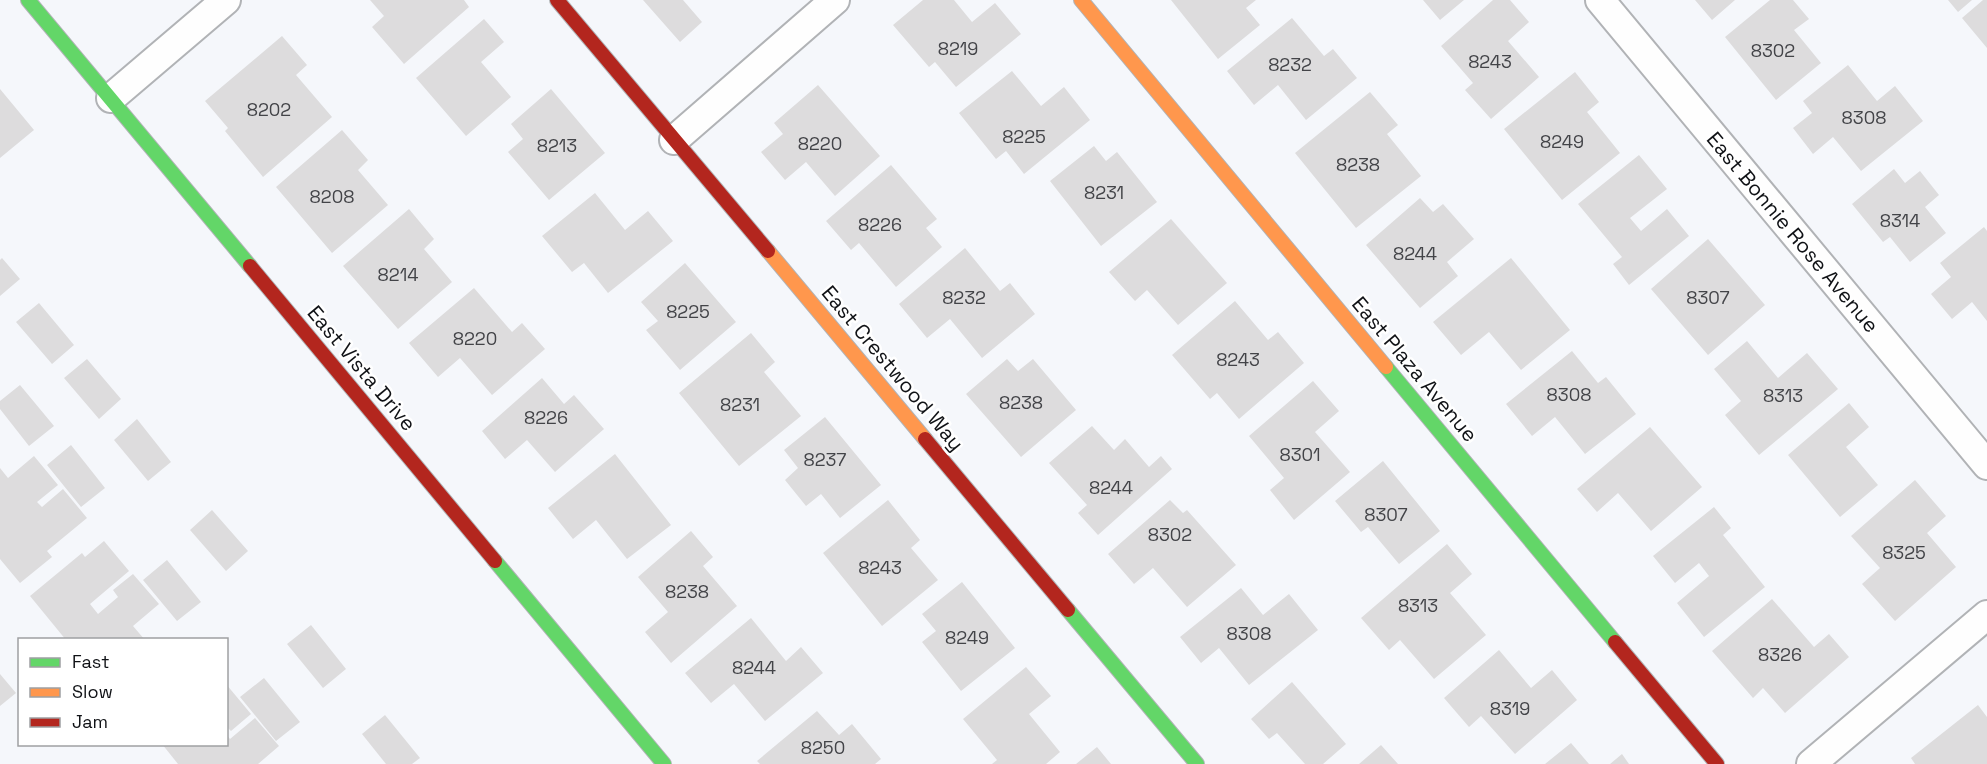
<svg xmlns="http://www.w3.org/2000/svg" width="1987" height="764" font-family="'Space Grotesk',sans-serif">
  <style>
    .building { fill: #dddcdd }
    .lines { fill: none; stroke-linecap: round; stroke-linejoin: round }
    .street-casing { stroke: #b1b3b6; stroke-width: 32 }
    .fast-casing { stroke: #b1b3b6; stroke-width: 16 }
    .slow-casing { stroke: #b1b3b6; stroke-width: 16 }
    .jam-casing { stroke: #b1b3b6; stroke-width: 16 }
    .street { stroke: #fefefe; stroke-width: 28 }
    .fast { stroke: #63d668; stroke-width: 14 }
    .slow { stroke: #ff974d; stroke-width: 14 }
    .jam { stroke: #b3261e; stroke-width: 14 }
    .labels { text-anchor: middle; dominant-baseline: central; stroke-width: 5; stroke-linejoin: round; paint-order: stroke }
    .number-label { font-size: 18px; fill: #434448 }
    .street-label { font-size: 21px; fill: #101216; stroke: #fff }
  </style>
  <rect width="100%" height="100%" fill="#f5f7fb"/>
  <!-- building -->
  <path class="building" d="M370,0H464L469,7L404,64L372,27L384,16Z
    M643,0H683L702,22L680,42Z
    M923,0H954L972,22L995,3L1021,34L956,87L935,62L929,67L893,25Z
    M1171,0H1256L1246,8L1260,25L1218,59Z
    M1423,0H1464L1440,20Z
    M1493,0H1510L1529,22L1508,41L1539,77L1491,119L1465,90L1473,83L1441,46Z
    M1695,0H1735L1712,20Z
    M1770,0H1793L1809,19L1794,30L1821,63L1776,100L1725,37Z
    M1948,0H1972L1958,12Z
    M1983,0H1987V48L1962,18Z
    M1292,18L1324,56L1333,49L1357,78L1306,120L1278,85L1254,105L1227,71Z
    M484,19L504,42L481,62L511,97L466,136L416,78Z
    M282,36L307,65L296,75L332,117L263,177L225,131L228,128L205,101Z
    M1848,65L1877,101L1895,86L1923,121L1861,171L1833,137L1813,154L1793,128L1812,113L1803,101Z
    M1012,71L1041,106L1064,87L1090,120L1024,174L1006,151L996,159L959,113Z
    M1575,72L1599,102L1587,112L1620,153L1562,200L1504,129Z
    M818,85L880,156L835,196L806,162L785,180L761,152L783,134L774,123Z
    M0,89L34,130L0,158Z
    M551,89L605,153L549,200L508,152L523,139L511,124Z
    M1370,92L1398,125L1387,134L1421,176L1356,228L1295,153Z
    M342,130L368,160L358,170L388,205L332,253L276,187Z
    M1094,146L1106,161L1117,152L1157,202L1101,246L1050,181Z
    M1639,155L1667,189L1630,218L1641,231L1667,209L1689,236L1629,285L1613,264L1622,257L1578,204Z
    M891,165L937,219L926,228L942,247L896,287L859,243L851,250L826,221Z
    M1894,169L1905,183L1920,171L1939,195L1925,207L1946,233L1910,262L1890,237L1883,242L1852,204Z
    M595,193L625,230L648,211L673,241L608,293L584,263L572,272L542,236Z
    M1420,198L1433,212L1443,204L1474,239L1447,262L1458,276L1420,308L1366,245Z
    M409,209L434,239L424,249L452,282L398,329L343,266Z
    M1171,219L1227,283L1178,325L1147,290L1135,301L1109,272Z
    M1984,227L1987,231V321L1972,302L1952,319L1931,294L1951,277L1940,263Z
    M1708,239L1765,305L1708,355L1651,289Z
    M965,248L1000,291L1010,283L1035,314L982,358L950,319L927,338L899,304Z
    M2,258L20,279L0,296V260Z
    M1511,258L1570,330L1521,370L1489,332L1461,355L1433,322Z
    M685,263L736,322L680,370L646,330L658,321L641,302Z
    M474,288L512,332L522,323L545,349L492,395L460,358L438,377L409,343Z
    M1235,301L1268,340L1278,332L1304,363L1239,419L1217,393L1210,399L1172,355Z
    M39,303L74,345L52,364L16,322Z
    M751,333L775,362L764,372L801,416L739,466L679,393Z
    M1747,341L1778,378L1807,353L1838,389L1759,455L1725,415L1741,401L1714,369Z
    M1572,351L1598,383L1606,377L1636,414L1585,454L1555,417L1532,436L1506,404Z
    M87,359L121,399L99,419L64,378Z
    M1007,359L1018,371L1033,359L1076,410L1021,457L966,394Z
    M542,378L564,404L574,395L604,429L555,472L527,440L505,459L482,431Z
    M1313,381L1339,411L1315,432L1350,472L1294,520L1270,490L1284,478L1249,436Z
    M20,385L54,426L29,446L0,409V401Z
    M1849,403L1869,427L1846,447L1878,485L1840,517L1788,455Z
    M825,417L881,485L840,518L821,494L806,506L785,480L798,468L784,450Z
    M137,419L171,462L148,481L114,440Z
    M1092,426L1114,450L1125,439L1149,467L1161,456L1172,469L1098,535L1078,513L1087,505L1049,463Z
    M1650,427L1702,487L1651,531L1618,493L1597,512L1577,489Z
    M71,445L105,488L81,507L47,465Z
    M615,454L671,525L627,559L596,520L573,539L548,508Z
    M34,456L58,485L37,502L42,507L63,489L87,518L47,551L52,557L20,583L0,559V468L8,478Z
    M1383,461L1440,531L1399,564L1368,527L1361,532L1335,501Z
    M1915,480L1946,516L1927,533L1956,567L1895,621L1862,584L1880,568L1851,536Z
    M888,500L920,540L911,548L938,580L882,626L823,553Z
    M1170,500L1183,513L1187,510L1236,565L1187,607L1153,568L1134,584L1108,554Z
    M1714,507L1731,528L1723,535L1765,587L1704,637L1677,603L1709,576L1699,563L1675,583L1653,556Z
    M212,510L248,551L226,571L190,530Z
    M691,531L713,557L703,566L737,606L671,663L645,632L668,612L638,577Z
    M104,541L129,571L90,604L98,614L118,597L113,590L133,574L159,604L133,626L145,640H66L30,596L82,553L85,557Z
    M1447,544L1472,574L1450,593L1486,635L1434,679L1400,640L1389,650L1361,618Z
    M167,560L201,602L177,621L143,580Z
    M962,582L1015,648L961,691L922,642L936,631L922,614Z
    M1241,588L1263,615L1289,594L1318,630L1249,685L1219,648L1201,663L1180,637Z
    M1772,599L1814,647L1829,634L1849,657L1785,713L1763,688L1753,698L1712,651Z
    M751,618L786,661L801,647L823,673L765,721L734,684L711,703L685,673Z
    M311,625L346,669L323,688L287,644Z
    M1499,650L1531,688L1552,670L1577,700L1515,754L1481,716L1469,727L1444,698Z
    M1026,667L1051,696L1029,714L1060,752L1046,764H992L997,760L963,719Z
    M0,674L16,693L0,706Z
    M264,678L300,722L276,741L240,697Z
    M1292,682L1346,744L1323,764H1305L1277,733L1269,739L1251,719Z
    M226,684L251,714L231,731L226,726Z
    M1978,705L1987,717V764H1915L1911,758Z
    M817,711L839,735L852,724L881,759L875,764H760L757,761Z
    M385,715L420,758L412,764H386L362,734Z
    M255,718L279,746L258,764H178L162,744H226V734L230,739Z
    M1571,743L1589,764H1545Z
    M1381,745L1398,764H1359Z
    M1097,747L1111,764H1076Z
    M1622,754L1629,764H1610Z"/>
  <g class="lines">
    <!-- street casing -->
    <g class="street-casing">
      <path id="street" d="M1600,0L1987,465
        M111,98L226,0
        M674,140L835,0
        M1811,764L1987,615"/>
    </g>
    <!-- fast casing -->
    <g class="fast-casing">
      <path id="fast" d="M28,0L250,266
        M1386,367L1615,642
        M495,561L664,764
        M1068,610L1197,764"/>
    </g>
    <!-- slow casing -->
    <g class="slow-casing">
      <path id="slow" d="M1081,0L1386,367
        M768,251L925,439"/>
    </g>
    <!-- jam casing -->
    <g class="jam-casing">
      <path id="jam" d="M557,0L768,251
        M250,266L495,561
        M925,439L1068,610
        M1615,642L1717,764"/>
    </g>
    <!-- street -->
    <use href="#street" class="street"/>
    <!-- fast -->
    <use href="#fast" class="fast"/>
    <!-- slow -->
    <use href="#slow" class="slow"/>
    <!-- jam -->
    <use href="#jam" class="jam"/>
  </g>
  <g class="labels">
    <!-- number labels -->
    <g class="number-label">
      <text x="958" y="48">8219</text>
      <text x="1773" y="50">8302</text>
      <text x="1490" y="61">8243</text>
      <text x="1290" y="64">8232</text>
      <text x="269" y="109">8202</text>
      <text x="1864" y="117">8308</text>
      <text x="1024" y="136">8225</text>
      <text x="1562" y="141">8249</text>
      <text x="820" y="143">8220</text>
      <text x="557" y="145">8213</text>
      <text x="1358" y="164">8238</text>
      <text x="1104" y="192">8231</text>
      <text x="332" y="196">8208</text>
      <text x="1900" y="220">8314</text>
      <text x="880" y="224">8226</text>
      <text x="1415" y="253">8244</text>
      <text x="398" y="274">8214</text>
      <text x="964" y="297">8232</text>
      <text x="1708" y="297">8307</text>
      <text x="688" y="311">8225</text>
      <text x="475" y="338">8220</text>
      <text x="1238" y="359">8243</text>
      <text x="1569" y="394">8308</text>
      <text x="1783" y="395">8313</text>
      <text x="1021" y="402">8238</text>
      <text x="740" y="404">8231</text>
      <text x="546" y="417">8226</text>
      <text x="1300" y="454">8301</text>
      <text x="825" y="459">8237</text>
      <text x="1111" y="487">8244</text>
      <text x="1386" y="514">8307</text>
      <text x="1170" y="534">8302</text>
      <text x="1904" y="552">8325</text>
      <text x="880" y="567">8243</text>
      <text x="687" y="591">8238</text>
      <text x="1418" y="605">8313</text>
      <text x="1249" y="633">8308</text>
      <text x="967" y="637">8249</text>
      <text x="1780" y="654">8326</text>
      <text x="754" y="667">8244</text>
      <text x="1510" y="708">8319</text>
      <text x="823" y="747">8250</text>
    </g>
    <!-- street labels -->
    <g class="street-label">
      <text transform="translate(1793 232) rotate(50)">East Bonnie Rose Avenue</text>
      <text transform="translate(362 368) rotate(50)">East Vista Drive</text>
      <text transform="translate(893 368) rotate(50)">East Crestwood Way</text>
      <text transform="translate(1415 369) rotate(50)">East Plaza Avenue</text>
    </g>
  </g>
  <!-- legend -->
  <rect x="18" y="638" width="210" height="108" fill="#ffffff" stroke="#9fa0a2" stroke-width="1.5"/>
  <rect x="30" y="658" width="30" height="9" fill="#63d668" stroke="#9fa0a2" stroke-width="1.5"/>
  <text x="72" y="668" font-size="18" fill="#101216">Fast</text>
  <rect x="30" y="688" width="30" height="9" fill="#ff974d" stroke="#9fa0a2" stroke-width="1.5"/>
  <text x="72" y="698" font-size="18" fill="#101216">Slow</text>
  <rect x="30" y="718" width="30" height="9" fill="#b3261e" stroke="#9fa0a2" stroke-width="1.5"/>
  <text x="72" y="728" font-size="18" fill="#101216">Jam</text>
</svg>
